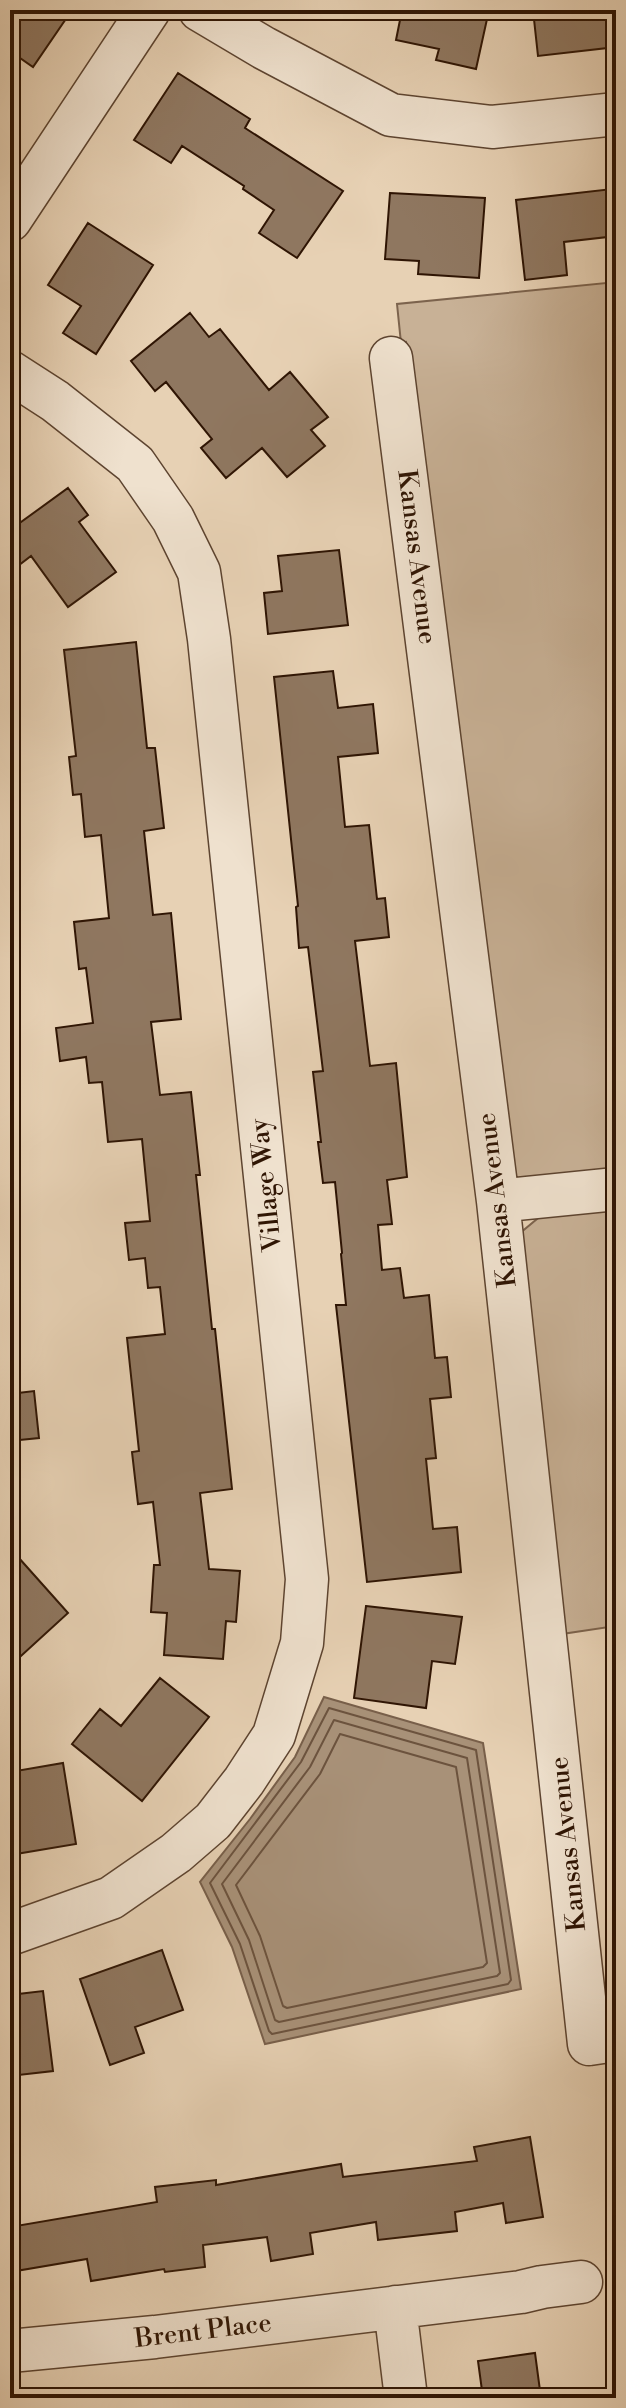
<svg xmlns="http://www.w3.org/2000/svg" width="626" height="2408" font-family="'Libre Bodoni',serif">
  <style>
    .green { fill: #c8b196; stroke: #7c634d; stroke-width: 2 }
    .water { fill: #a89178; stroke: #785f4a; stroke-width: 2 }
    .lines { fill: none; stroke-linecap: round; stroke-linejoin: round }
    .shore { stroke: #6c533e; stroke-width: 2 }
    .building { fill: #8f7760; stroke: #2f1504; stroke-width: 2 }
    .minor-casing { stroke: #5d4430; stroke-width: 45 }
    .minor { stroke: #efe1ce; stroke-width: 42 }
    .labels { text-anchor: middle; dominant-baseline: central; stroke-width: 6; stroke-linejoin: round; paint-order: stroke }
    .street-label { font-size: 26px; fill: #2f1504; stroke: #efe1ce }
  </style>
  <rect width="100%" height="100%" fill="#e7d1b4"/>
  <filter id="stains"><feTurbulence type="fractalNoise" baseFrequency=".0025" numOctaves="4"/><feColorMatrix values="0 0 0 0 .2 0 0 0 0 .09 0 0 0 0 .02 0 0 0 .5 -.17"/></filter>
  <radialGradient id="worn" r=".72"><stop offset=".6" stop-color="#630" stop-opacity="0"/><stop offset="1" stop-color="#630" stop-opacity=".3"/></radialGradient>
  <!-- green -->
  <path class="green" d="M616,282V1174L513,1185L406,342L401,343L397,304Z
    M616,1198V1626L555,1635L513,1239L555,1204Z"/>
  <!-- water -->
  <path class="water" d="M324,1697L483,1743L521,1989L265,2044L232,1947L200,1882L250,1819L295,1757Z"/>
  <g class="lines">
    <!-- shore -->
    <path class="shore" d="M329,1708L476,1750L511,1980L508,1984L272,2034L269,2031L240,1944L210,1883L301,1762Z
      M334,1720L467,1758L500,1973L497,1976L279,2022L275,2020L249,1940L222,1884L310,1767Z
      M340,1734L456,1767L487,1963L483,1967L287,2008L283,2006L260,1936L236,1885L320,1774Z"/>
  </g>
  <!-- building -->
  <path class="building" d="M10,10H72L33,67L10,51Z
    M402,10H489L476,69L436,60L439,49L396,40Z
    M533,10H616V47L538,56Z
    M178,73L250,119L245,128L343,191L297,258L259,233L274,210L243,189L244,186L182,146L171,163L134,140Z
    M612,189L616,236L564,242L567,275L525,280L516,200Z
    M390,193L485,198L479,278L418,274L419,261L385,259Z
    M88,223L153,265L96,354L63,333L81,306L48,285Z
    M190,313L209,337L220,329L269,390L290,372L328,417L311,430L325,446L287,477L262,448L226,478L201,448L212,439L166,382L155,391L131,361Z
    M68,488L88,515L79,522L116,572L68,607L31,556L10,572V530Z
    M339,550L348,625L268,634L264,593L282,591L278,556Z
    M136,642L147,748H155L164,828L144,831L153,915L171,913L181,1019L151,1022L160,1095L191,1092L200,1175H196L212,1329H215L232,1489L200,1493L209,1569L240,1571L236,1622L226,1621L223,1659L164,1655L167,1613L151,1612L154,1565H160L153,1502L138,1504L132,1452L139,1451L127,1338L165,1334L160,1287L148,1288L145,1258L129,1260L125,1223L150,1221L142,1139L108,1142L102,1082L89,1083L86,1057L60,1061L56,1028L93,1023L86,968L79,969L74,922L109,918L101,835L85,837L81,794L73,795L69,757L76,756L64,650Z
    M333,671L338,708L373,704L378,753L338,757L345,827L369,825L377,899L385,898L389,937L355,941L370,1066L396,1063L407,1177L387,1180L392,1224L378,1225L382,1270L400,1268L404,1298L429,1295L435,1358L447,1357L451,1397L430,1399L436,1458L426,1459L433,1529L457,1527L461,1572L367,1582L336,1305H346L341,1254L342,1253L335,1182L323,1183L318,1142H321L313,1072L323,1071L308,947L299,948L296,907L298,906L274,677Z
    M34,1391L39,1438L10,1441V1394Z
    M10,1548L68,1613L10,1666Z
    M366,1606L462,1617L455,1664L432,1661L426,1708L354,1698Z
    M160,1678L209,1717L142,1801L72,1744L100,1709L121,1726Z
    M63,1763L76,1844L10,1855V1772Z
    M162,1950L183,2010L135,2027L144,2053L110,2065L80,1979Z
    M43,1991L53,2071L10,2076V1995Z
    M530,2137L543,2217L506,2223L503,2203L455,2212L457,2231L378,2240L376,2222L310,2233L313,2254L271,2261L267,2237L203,2245L205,2267L165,2272L164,2269L91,2281L87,2259L10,2272V2227L157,2202L155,2187L216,2180V2185L341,2164L343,2177L477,2161L474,2147Z
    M535,2353L541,2398H483L478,2361Z"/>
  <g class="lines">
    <!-- minor casing -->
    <g class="minor-casing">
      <path id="minor" d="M200,10L264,48L391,115L492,127L616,114
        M10,220L149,10
        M391,358L498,1201L589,2044L616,2040
        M10,372L55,401L135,464L173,519L199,572L209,639L307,1579L302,1643L274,1735L244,1781L213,1821L176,1853L111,1898L10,1934
        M498,1201L616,1189
        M395,2307L406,2398
        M10,2351L155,2337L521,2292L542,2287L581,2282"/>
    </g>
    <!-- minor -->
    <use href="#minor" class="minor"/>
  </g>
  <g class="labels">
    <!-- street labels -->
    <g class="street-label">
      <text transform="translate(417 557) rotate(83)">Kansas Avenue</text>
      <text transform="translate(266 1185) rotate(-96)">Village Way</text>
      <text transform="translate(497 1200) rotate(-97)">Kansas Avenue</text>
      <text transform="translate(568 1844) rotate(-96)">Kansas Avenue</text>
      <text transform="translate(203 2331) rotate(-7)">Brent Place</text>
    </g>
  </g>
  <!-- margin -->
  <rect width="626" height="2408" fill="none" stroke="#e7d1b4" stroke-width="40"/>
  <rect x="12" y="12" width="602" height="2384" fill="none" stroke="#2f1504" stroke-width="4"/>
  <rect x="20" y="20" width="586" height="2368" fill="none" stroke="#2f1504" stroke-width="2"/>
  <rect width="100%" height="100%" filter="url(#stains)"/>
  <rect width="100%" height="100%" fill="url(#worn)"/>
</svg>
